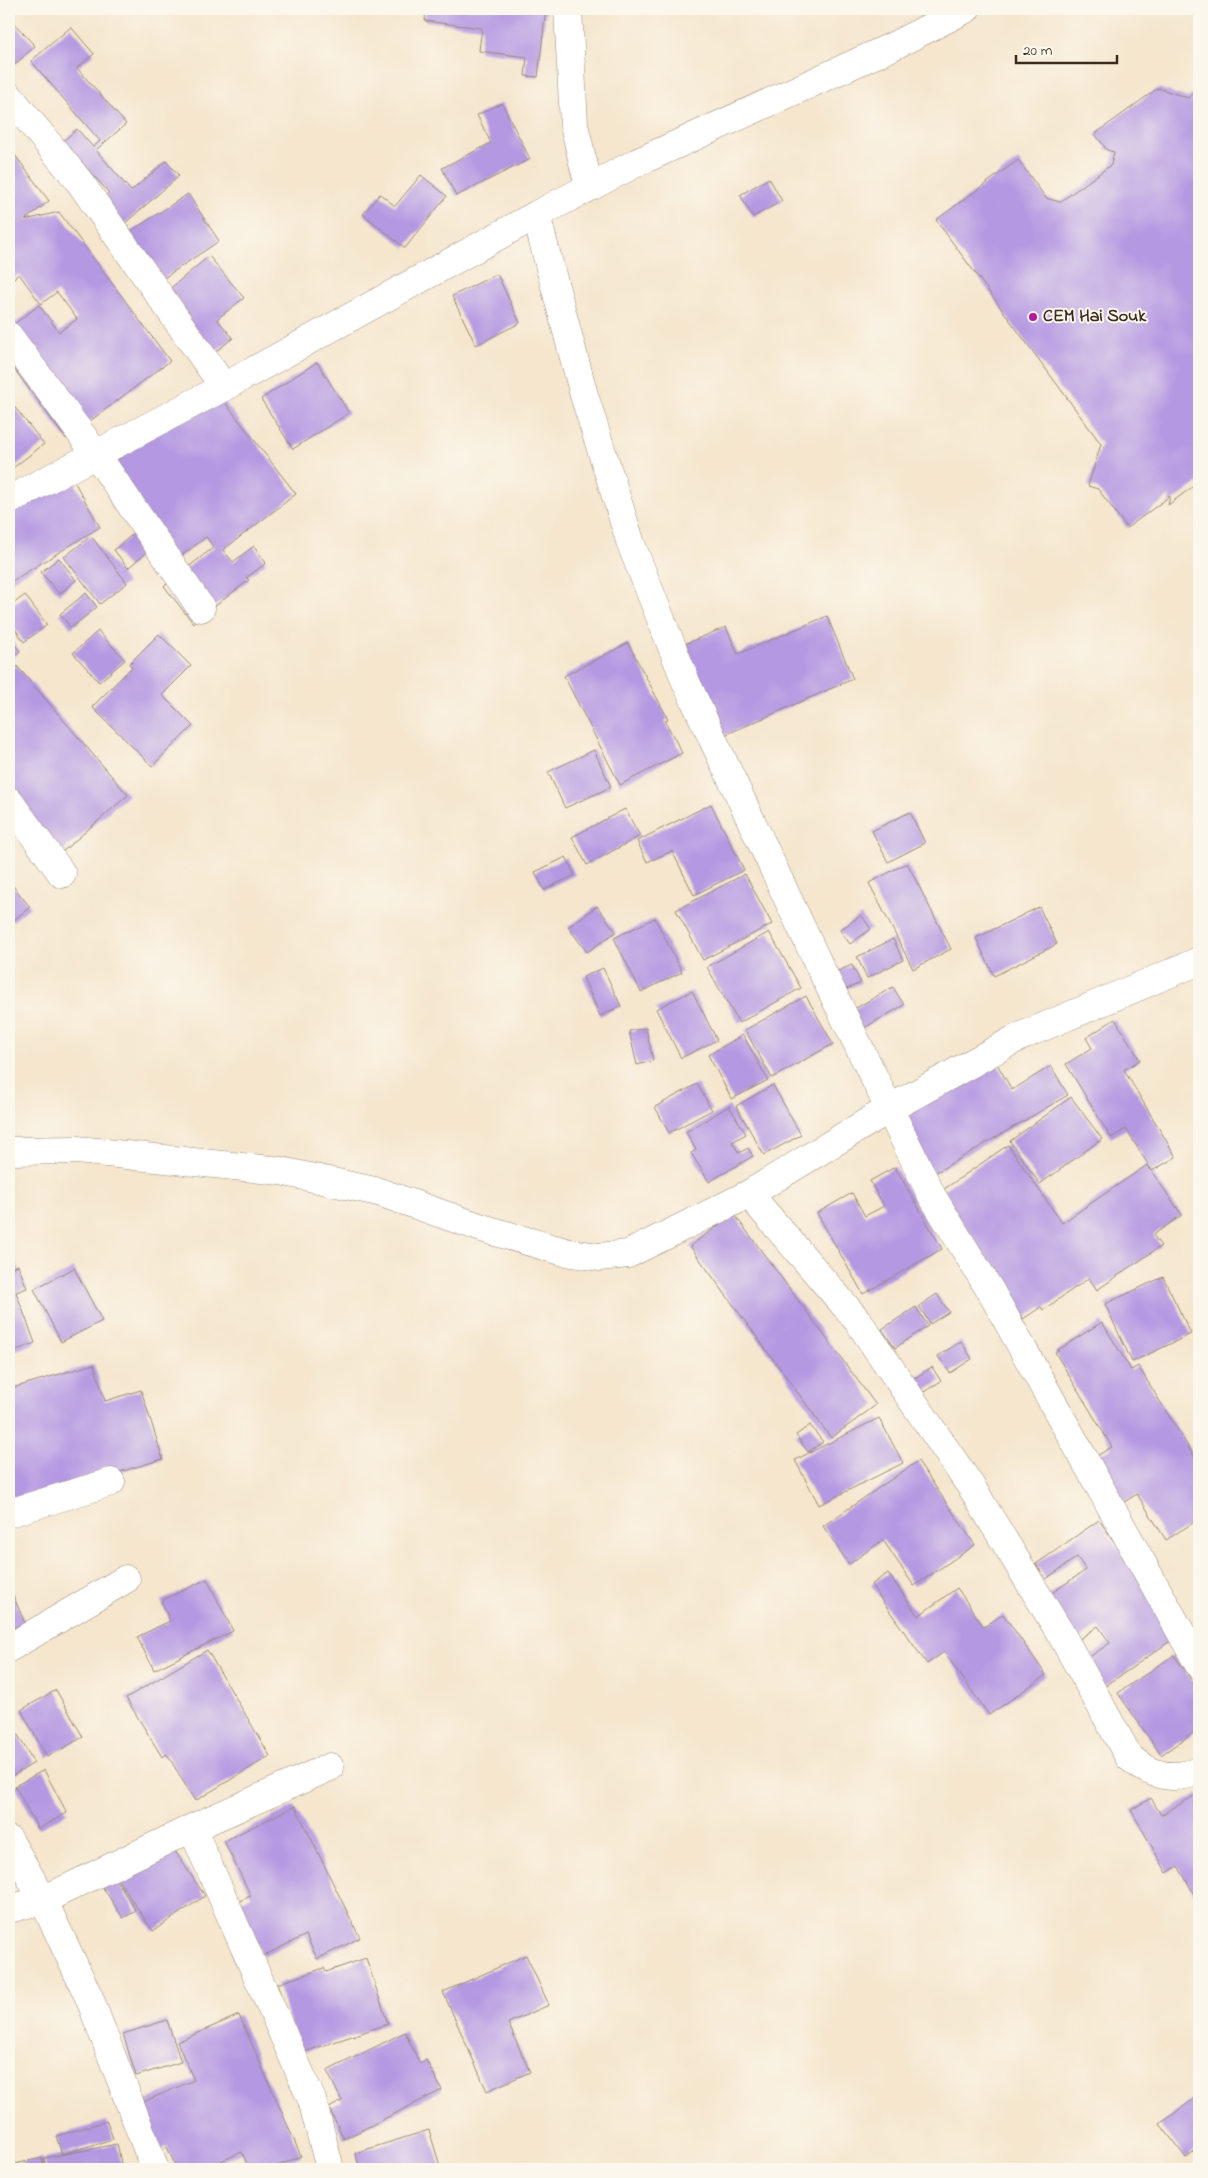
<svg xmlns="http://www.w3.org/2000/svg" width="1208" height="2178" font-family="'Indie Flower',sans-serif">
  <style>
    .building { fill: #b498e2 }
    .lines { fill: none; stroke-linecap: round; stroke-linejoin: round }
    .minor-casing { stroke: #988876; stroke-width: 29 }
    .minor { stroke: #fff; stroke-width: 28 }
    .poi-dot { fill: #b5179e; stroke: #fbf7ec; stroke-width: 2 }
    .labels { text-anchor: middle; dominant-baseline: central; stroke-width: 4; stroke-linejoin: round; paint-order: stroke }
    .poi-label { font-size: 18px; font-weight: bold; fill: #3b2a1e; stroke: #fbf7ec; text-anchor: start }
  </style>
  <rect width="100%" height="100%" fill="#fbf7ec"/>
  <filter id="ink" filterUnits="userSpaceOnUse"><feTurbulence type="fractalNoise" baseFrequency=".02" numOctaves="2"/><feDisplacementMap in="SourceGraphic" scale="10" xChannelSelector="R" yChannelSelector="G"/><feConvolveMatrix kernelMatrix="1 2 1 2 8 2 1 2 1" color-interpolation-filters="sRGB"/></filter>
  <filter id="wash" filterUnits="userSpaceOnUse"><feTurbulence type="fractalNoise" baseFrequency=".0096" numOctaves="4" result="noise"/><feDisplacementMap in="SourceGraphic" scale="20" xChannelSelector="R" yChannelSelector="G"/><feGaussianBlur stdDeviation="1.12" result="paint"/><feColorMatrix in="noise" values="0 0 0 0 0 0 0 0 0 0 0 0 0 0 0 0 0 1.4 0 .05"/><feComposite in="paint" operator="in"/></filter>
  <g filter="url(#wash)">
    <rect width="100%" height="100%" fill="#f5e6cd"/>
    <g id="blocks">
      <!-- building -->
      <path class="building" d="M426,9H546L538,77L525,76L527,57L479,51L482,28L425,21Z
        M10,19L35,46L9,70V21Z
        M71,27L94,54L77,68L126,124L96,150L131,191L166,161L179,176L116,231L94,206L109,193L63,141L77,129L93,147L100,141L31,61Z
        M1158,88L1188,98L1199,89V482L1168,505L1170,496L1127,528L1098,489L1088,486L1101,444L936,220L1018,160L1046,198L1060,202L1111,165L1114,152L1107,150L1095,134Z
        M502,103L530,159L456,196L442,168L491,143L477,115Z
        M9,147L49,201L25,220L59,212L170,361L66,439L9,362V328L39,305L59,332L77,319L57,292L41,304L19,274L9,282Z
        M421,175L447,196L405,248L363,214L380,194L395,206Z
        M769,178L782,201L753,217L740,195Z
        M188,194L219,241L146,290L116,241Z
        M209,256L244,298L217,319L233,338L204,361L155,301Z
        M497,274L520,323L476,345L452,296Z
        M317,362L349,413L293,449L261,399Z
        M213,387L296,494L223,550L233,562L254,546L266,563L246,578L249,580L193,623L164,586L214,547L206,537L167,567L111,465Z
        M9,400L44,444L9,471Z
        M71,476L100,527L9,583V513Z
        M134,533L148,551L128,568L114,550Z
        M91,536L127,583L100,604L64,557Z
        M59,558L76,580L59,594L41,572Z
        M86,593L97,607L71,628L60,614Z
        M25,595L47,625L24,642L9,620V607Z
        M827,616L853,679L720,737L680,646L726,627L738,654Z
        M98,631L125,660L99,682L73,653Z
        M159,634L191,666L162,695L193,726L152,766L92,707L132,667L129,664Z
        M9,638L20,651L9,661Z
        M628,643L668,719L665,721L682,753L620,785L564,676Z
        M16,665L128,795L47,865L9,820V671Z
        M594,750L611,787L565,808L548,772Z
        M711,804L744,870L694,895L672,851L647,862L637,841Z
        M625,809L640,836L587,865L572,837Z
        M910,812L925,843L888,862L872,831Z
        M566,857L575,875L544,890L535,872Z
        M907,863L951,949L913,969L869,883Z
        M745,874L772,924L703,960L676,910Z
        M9,881L30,907L9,924Z
        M597,906L616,932L587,952L568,927Z
        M1039,907L1057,944L994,976L976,938Z
        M861,915L871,929L850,944L840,930Z
        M655,918L682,972L641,992L614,938Z
        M769,932L801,988L739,1023L707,967Z
        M893,939L903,960L867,978L857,957Z
        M852,965L861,983L837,993L829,975Z
        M603,968L621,1006L600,1016L583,977Z
        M893,987L904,1005L857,1032L847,1013Z
        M692,991L717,1040L681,1058L656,1009Z
        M806,996L833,1044L772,1078L745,1030Z
        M1115,1019L1140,1060L1124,1070L1176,1157L1152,1171L1126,1129L1111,1138L1066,1064L1092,1048L1086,1038Z
        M646,1028L653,1061L637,1065L629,1031Z
        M743,1035L768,1080L732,1099L708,1055Z
        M993,1057L1012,1090L1051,1066L1068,1095L930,1176L894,1114Z
        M697,1084L712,1110L669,1133L655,1107Z
        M773,1085L801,1135L764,1155L736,1106Z
        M1071,1097L1102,1139L1040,1184L1010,1141Z
        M729,1106L746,1134L732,1142L739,1153L748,1148L753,1156L709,1182L691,1153L696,1150L686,1132Z
        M1008,1145L1062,1223L1147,1165L1182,1215L1153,1235L1161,1246L1097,1290L1089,1278L1043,1310L1041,1307L1023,1319L937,1194Z
        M895,1167L942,1249L863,1294L817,1213L852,1193L865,1216L884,1206L870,1181Z
        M734,1214L876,1405L831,1438L690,1246Z
        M18,1265L27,1288L16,1292L35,1343L9,1353V1269Z
        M74,1268L102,1321L61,1342L34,1289Z
        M1163,1277L1191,1334L1132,1362L1105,1304Z
        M937,1294L949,1312L930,1324L919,1306Z
        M916,1307L928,1326L895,1348L882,1329Z
        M1102,1322L1131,1370L1138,1366L1199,1464V1519L1166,1540L1137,1494L1124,1502L1095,1457L1112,1447L1055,1352Z
        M961,1341L972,1359L950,1373L938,1356Z
        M94,1364L105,1401L141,1390L163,1459L9,1505V1389Z
        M932,1367L941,1381L919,1395L910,1381Z
        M879,1418L903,1463L819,1505L795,1460Z
        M810,1425L823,1442L808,1452L796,1435Z
        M918,1461L975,1545L914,1586L883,1540L849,1564L823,1526Z
        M1099,1520L1179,1635L1104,1687L1085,1660L1110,1643L1098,1626L1078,1640L1047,1596L1086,1570L1077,1557L1046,1579L1036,1564Z
        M888,1573L918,1616L957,1588L984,1627L1003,1614L1046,1675L989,1715L944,1652L927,1664L871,1585Z
        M207,1579L233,1631L154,1670L137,1637L170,1621L161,1601Z
        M9,1586L25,1623L9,1630Z
        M207,1650L270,1756L195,1801L167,1754L162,1757L126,1698Z
        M1174,1655L1199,1691V1729L1161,1755L1118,1693Z
        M56,1690L83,1737L47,1757L21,1710Z
        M11,1723L34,1763L9,1778V1724Z
        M44,1770L67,1813L38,1829L15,1786Z
        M1199,1793V1897L1197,1899L1178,1866L1167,1873L1131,1810L1151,1798L1161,1815Z
        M295,1806L360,1938L317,1959L306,1935L263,1956L237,1902L251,1896L224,1841Z
        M169,1842L205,1896L153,1931L116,1877Z
        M115,1878L136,1911L123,1918L102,1886Z
        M526,1955L549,2005L508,2023L530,2072L487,2091L443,1992Z
        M366,1958L388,2024L301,2053L277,1984L324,1968L326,1972Z
        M239,2015L301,2156L271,2169H249L242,2152L203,2169H177L167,2147L157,2151L136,2105L194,2080L177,2042Z
        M167,2020L181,2062L136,2076L123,2034Z
        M405,2032L420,2064L426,2060L442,2090L344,2139L329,2108L342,2101L327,2071Z
        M1199,2095V2147L1186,2158L1160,2124Z
        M107,2121L113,2139L62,2154L56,2136Z
        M429,2130L441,2169H360L355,2153Z
        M117,2144L122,2168L46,2169L44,2158Z
        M42,2158L44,2169H11L10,2165Z"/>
    </g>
  </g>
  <g filter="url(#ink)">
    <use href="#blocks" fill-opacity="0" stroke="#988876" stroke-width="1"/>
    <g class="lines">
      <!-- minor casing -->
      <g class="minor-casing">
        <path id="minor" d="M568,9L574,125L589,187
          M9,96L79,181L224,387
          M536,215L584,395L631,544L686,682L818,963L932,1196L990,1290L1199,1665
          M9,336L96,454L201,608
          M9,500L224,387L536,215L636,163L891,47L966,9
          M9,801L62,874
          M9,1151L77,1150L281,1171L379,1192L482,1228L565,1252L599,1257L628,1254L749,1194L889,1109L1019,1037L1199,961
          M749,1194L858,1321L972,1488L1061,1634L1129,1757C1151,1776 1172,1781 1199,1771
          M9,1513L111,1482
          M9,1648L126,1579
          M192,1828L312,2100L330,2169
          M9,1840L43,1900L89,1997L155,2169
          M9,1909L43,1900L192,1828L330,1767"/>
      </g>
      <!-- minor -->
      <use href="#minor" class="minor"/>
    </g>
  </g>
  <!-- markers -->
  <circle class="poi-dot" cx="1033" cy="317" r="5"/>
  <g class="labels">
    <!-- poi labels -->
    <g class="poi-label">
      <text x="1043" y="317">CEM Hai Souk</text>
    </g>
  </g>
  <!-- margin -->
  <rect width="1208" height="2178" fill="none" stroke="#fbf7ec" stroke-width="30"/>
  <!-- scale -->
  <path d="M1016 55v8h101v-8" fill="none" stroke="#3b2a1e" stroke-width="2.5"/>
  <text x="1023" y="55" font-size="15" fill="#3b2a1e" stroke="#fbf7ec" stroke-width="4" paint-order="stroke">20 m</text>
</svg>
